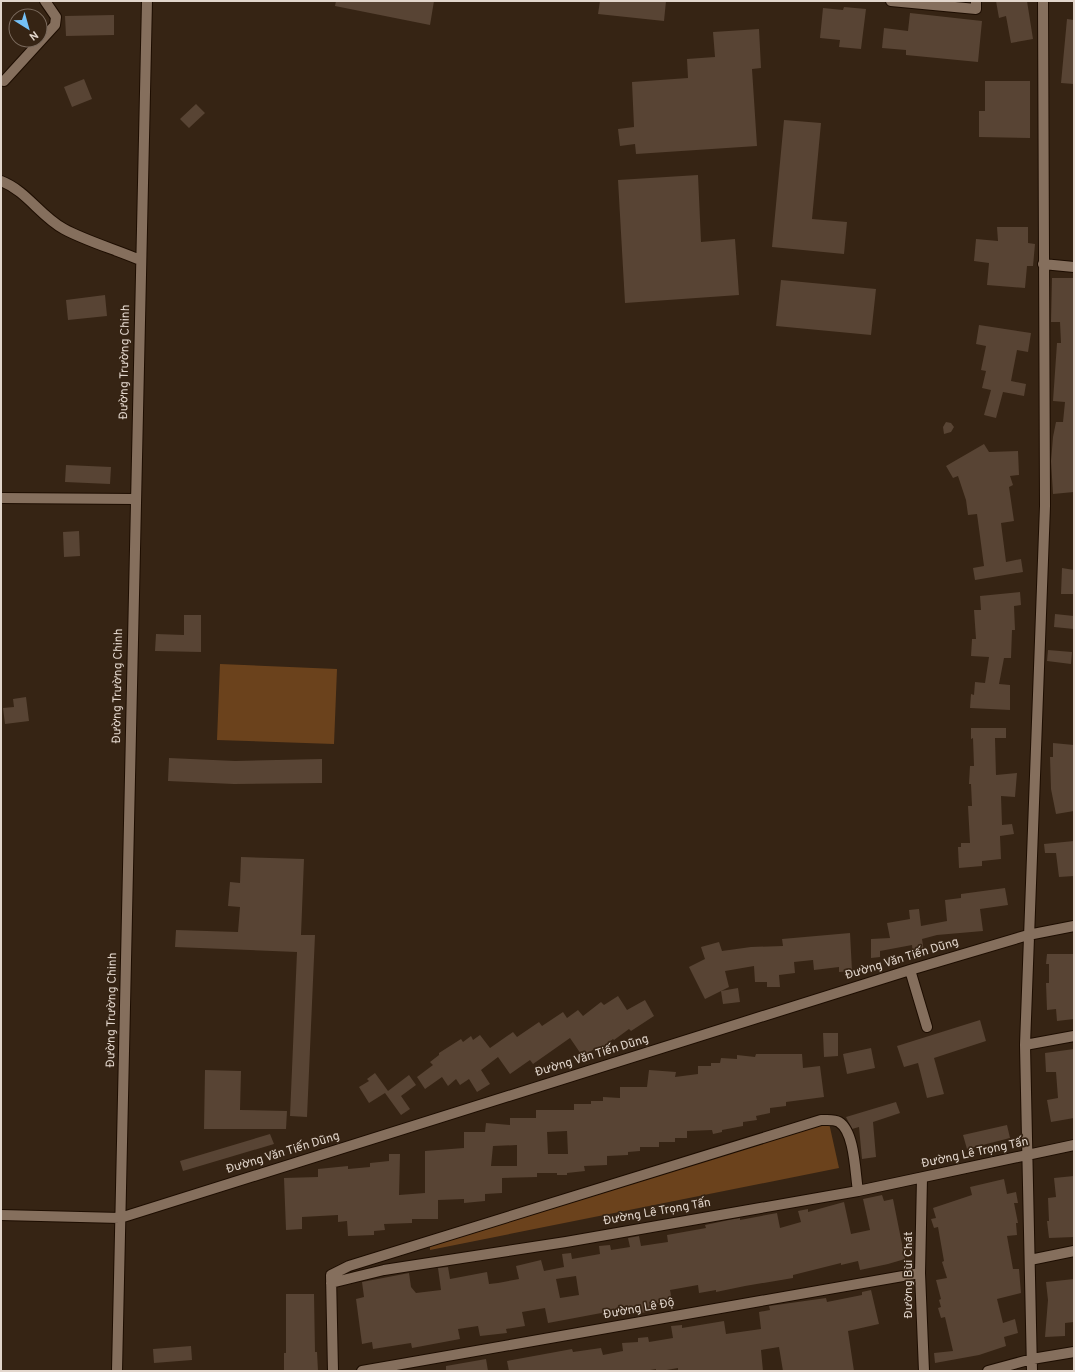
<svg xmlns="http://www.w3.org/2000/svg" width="1075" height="1372" font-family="Overpass,sans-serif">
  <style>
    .green { fill: #6b421c }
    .building { fill: #584434; fill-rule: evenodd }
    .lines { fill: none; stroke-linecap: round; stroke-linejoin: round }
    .minor-casing { stroke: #1d0d01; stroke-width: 12 }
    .minor { stroke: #856f5d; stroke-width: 10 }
    .labels { text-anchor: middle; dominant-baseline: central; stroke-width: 3.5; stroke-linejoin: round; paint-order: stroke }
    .street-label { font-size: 12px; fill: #e2d6cc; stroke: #362414 }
  </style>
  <rect width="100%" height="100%" fill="#362414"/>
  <!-- green -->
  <path class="green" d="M220,664L337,669L334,744L217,740Z
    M829,1123L839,1168L430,1250V1245Z"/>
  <!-- building -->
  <path class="building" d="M336,1H434L430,25L335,6Z
    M600,1H666L664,21L598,14Z
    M996,1H1027L1033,39L1011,43L1006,16L999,18Z
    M844,7L866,9L861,49L839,47L840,40L820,38L823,8L843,10Z
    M910,13L982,21L978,62L906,55V50L882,48L884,28L908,31Z
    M114,15V35L66,36L65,16Z
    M1067,19L1074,20V84L1061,83Z
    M759,29L761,68L752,69L757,146L636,154L635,144L620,146L618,129L634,127L632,82L688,78L687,59L715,57L713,32Z
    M84,79L92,99L72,107L64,87Z
    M985,81H1030V138L979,137V111H985Z
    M196,104L205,113L189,128L180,119Z
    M784,120L821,123L812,219L847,222L844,254L772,247Z
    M698,175L701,242L735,239L739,295L625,303L618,180Z
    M997,227H1028V243L1035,244L1033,266H1027L1025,288L987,285L989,263L974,261L976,239L998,241Z
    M1052,278H1074V492L1053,494L1051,461L1053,437L1056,422H1063L1065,402L1053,401L1057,343H1061L1060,322H1051Z
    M781,280L876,289L871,335L776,326Z
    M105,295L107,316L68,320L66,300Z
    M979,325L1031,333L1028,352L1017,350L1011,381L1026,384L1024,396L1003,392L996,418L984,415L991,390L982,388L986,371L981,370L986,346L976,344Z
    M946,422L951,423L954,427L951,432L944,434L943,427Z
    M984,444L989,452L1018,451L1019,475L1010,476L1013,485L1009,487L1014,521L1001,523L1006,562L1021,559L1023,572L975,580L973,568L984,566L977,514L968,515L966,500L958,476L953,478L946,466Z
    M66,465L111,467L110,484L65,482Z
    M79,531L80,556L64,557L63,532Z
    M1062,568L1074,570V594H1061Z
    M1020,592L1021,605L1014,606L1015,630H1012L1011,658H1004L999,684L1010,685V710L970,708L971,694L974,695L975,682L985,683L989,657L971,656L972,639H976L974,610H981L980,596Z
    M1055,614L1074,616V629L1054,627Z
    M184,615H201V652L155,651L156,634L184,635Z
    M1048,650L1072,652L1071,664L1047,661Z
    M26,697L29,721L5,724L3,708L14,707L13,699Z
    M971,728H1006V738H995L996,775L1017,773L1015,797L1001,796L1002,825L1012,824L1014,834L1000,836L1001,859L982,861V866L959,868L958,847H961V843H970L968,806H972L971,784H969L970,766H974L973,738L971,739Z
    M1053,743L1074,745V811L1056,814L1051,789L1050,757H1053Z
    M169,758L235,761L322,759V783L234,784L168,781Z
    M1074,841V876L1059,877L1056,853H1045L1044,844Z
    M241,857L304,859L301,935H315L307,1117L290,1116L297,952L175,947L176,930L238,932L240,907L228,906L230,882L240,883Z
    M1005,888L1008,905L980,909L983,931L937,935L922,939L924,952L913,954L912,945L880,951V957L871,958V939L890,938L887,923L910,919L909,910L919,909L921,926L947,921L945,900L961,898V894Z
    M850,933L852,971L839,972V967L814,970L813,960L794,962L795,973L779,975L780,987H767V982H755L754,966L725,971L729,987L721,991L738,988L740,1002L723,1004L721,991L705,999L689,967L705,959L701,947L719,942L722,951L751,947L783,946L782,939Z
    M1047,954H1074V1019L1057,1021L1056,1009L1047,1010L1046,983H1049V964H1046Z
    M618,996L627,1010L645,1000L654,1016L631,1031L629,1029L614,1040L613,1039L596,1052L594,1049L583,1057L570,1038L533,1064L530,1060L510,1074L498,1057L481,1070L490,1084L477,1092L469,1079L460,1085L456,1079L448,1086L442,1077L425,1089L417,1077L433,1065L430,1062L439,1055V1053L461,1039L463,1042L471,1036L473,1040L480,1035L490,1048L513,1032L517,1037L539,1022L542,1026L563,1012L567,1018L578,1010L583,1016L601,1002L604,1005Z
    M980,1020L986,1041L934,1058L944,1094L927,1098L918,1063L904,1067L897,1046Z
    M823,1033H838V1056L824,1057Z
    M871,1048L875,1068L847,1074L843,1054Z
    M1074,1049V1118L1051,1122L1047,1100L1058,1098L1056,1072H1046L1045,1053Z
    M756,1054H802L803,1068L820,1066L824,1097L786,1102V1106L770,1108V1113L756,1116L757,1120L743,1122V1126L722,1130V1132L713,1134L712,1130L687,1131V1138H675V1142H659V1147H640V1151L628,1152V1155L607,1156V1165L584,1166L585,1171L567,1173V1175H557V1173H537V1177L502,1178V1193L485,1194V1201L464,1203V1199L438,1200V1219H412V1223L384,1224L385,1230L374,1231V1235L348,1236L347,1221L338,1222V1215L302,1217V1229L286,1230L284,1178L318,1177V1169L348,1166V1169L370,1167V1163L389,1161V1154H400L399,1195L425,1193V1151L464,1148V1132H485L486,1123L510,1125V1118H536V1110H574V1104H591V1101H603V1097L620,1098V1087H647L649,1070L676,1072L675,1077L698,1074V1066H711V1063H720L721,1058L737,1059V1055L755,1057ZM567,1131L568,1154H548L547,1132ZM517,1145V1166H491L493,1146Z
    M205,1070L241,1071L240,1110L287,1111L286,1129H204Z
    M375,1073L388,1091L409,1075L416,1085L401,1096L410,1109L401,1115L385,1093L369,1103L359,1087L369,1081L367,1079Z
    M896,1102L900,1113L873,1122L876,1157L862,1159L859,1127L852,1129L846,1117Z
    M1007,1125L1010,1138L967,1149L963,1135Z
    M270,1134L274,1144L183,1171L180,1161Z
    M1074,1176V1237L1049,1238L1047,1221H1049L1048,1198L1056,1197L1054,1178Z
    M1004,1179L1007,1194L1016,1192L1018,1203H1014L1018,1223H1016L1017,1235L1007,1236L1013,1269H1019L1021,1293L997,1299L1003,1323L1015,1319L1018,1333L1004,1337L1006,1346L979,1355L935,1363L934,1353L953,1351L945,1317L941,1318L938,1308L941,1307L939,1300L941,1299L936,1280L947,1278L942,1262L944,1261L938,1227L934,1228L931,1219L936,1218L933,1208L972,1195L970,1187Z
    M882,1195L884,1201L893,1199L905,1259L888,1264L860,1270L858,1261L841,1265V1263L793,1275V1278L745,1286L716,1292V1290L699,1293L698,1285L670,1290L672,1300L652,1304L653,1311L635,1314L613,1316L612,1311L548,1323L545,1308L522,1312L525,1326L506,1329L507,1333L480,1336L478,1326L458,1329L460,1339L412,1348L411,1343L373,1349L372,1342L362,1344L356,1299L364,1297L362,1282L409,1273L411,1287L416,1293L441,1290L438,1268L448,1267L450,1279L487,1272L489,1284L498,1283L519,1279L516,1266L541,1260L544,1271L564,1267L562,1254L571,1253L572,1259L600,1254L599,1246L610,1245L611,1250L630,1247L628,1238L639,1236L641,1246L668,1242L667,1235L706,1228L705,1225L729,1220L740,1218V1220L777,1213L780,1228L801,1222L798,1211L808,1209V1212L844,1202L851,1234L870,1230L863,1199ZM576,1276L579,1295L560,1298L556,1279Z
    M1074,1279V1322L1065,1323V1336L1045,1337L1048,1300L1046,1282Z
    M871,1290L879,1324L848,1331L854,1371H783L779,1347L761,1350L763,1371H678V1368L661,1371H656V1369L645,1371H509L507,1361L572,1349L573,1352L601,1348L603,1355L623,1351L622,1343L638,1342V1338L648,1337L649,1342L673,1338L671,1326L682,1325V1328L724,1321L726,1334L761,1329L759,1312L770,1310L769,1306L826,1298L827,1302L862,1295V1292Z
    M286,1294H314L315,1352H317L318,1371H284V1353H286Z
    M191,1346L192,1360L154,1363L153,1349Z
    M486,1359L488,1371H446V1366Z"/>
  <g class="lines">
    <!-- minor casing -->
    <g class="minor-casing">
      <path id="minor" d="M891,1L976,9V1
        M4,81L55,25L56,17L45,1
        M1,181C27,191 40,216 64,229C86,241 117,250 140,260
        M1043,264L1074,267
        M1,498L135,499
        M910,970L927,1027
        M1025,1045L1074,1036
        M922,1178L920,1273L924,1371
        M1,1215L120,1218L910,970L1028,935L1074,926
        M1030,1260L1074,1251
        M331,1283L384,1270L566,1242L858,1191L1074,1145
        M117,1371L147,1
        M333,1371L331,1275L349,1266L821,1120C827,1120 834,1119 839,1122C855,1132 855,1173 858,1191
        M362,1371L920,1273
        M988,1371L1032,1359L1074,1352
        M1032,1371L1025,1045L1045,506L1043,1"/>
    </g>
    <!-- minor -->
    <use href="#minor" class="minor"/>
  </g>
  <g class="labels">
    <!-- street labels -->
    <g class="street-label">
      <text transform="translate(125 362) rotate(-89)">Đường Trường Chinh</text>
      <text transform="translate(118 686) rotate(-89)">Đường Trường Chinh</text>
      <text transform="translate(902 959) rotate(-17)">Đường Văn Tiến Dũng</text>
      <text transform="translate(112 1010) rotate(-89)">Đường Trường Chinh</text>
      <text transform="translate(592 1056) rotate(-17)">Đường Văn Tiến Dũng</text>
      <text transform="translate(283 1153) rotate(-17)">Đường Văn Tiến Dũng</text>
      <text transform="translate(975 1153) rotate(-12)">Đường Lê Trọng Tấn</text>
      <text transform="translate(657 1212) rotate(-10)">Đường Lê Trọng Tấn</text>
      <text transform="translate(909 1275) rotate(-90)">Đường Bùi Chát</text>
      <text transform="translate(639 1309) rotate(-10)">Đường Lê Độ</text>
    </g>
  </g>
  <!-- border -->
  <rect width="1075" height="1372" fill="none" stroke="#e2d6cc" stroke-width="4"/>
  <!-- north arrow -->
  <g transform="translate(28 28) rotate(143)"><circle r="19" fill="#362414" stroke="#7b6b5e"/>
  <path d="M0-3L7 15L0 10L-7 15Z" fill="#74c0f6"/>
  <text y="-6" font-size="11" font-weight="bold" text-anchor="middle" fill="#e2d6cc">N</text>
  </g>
</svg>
